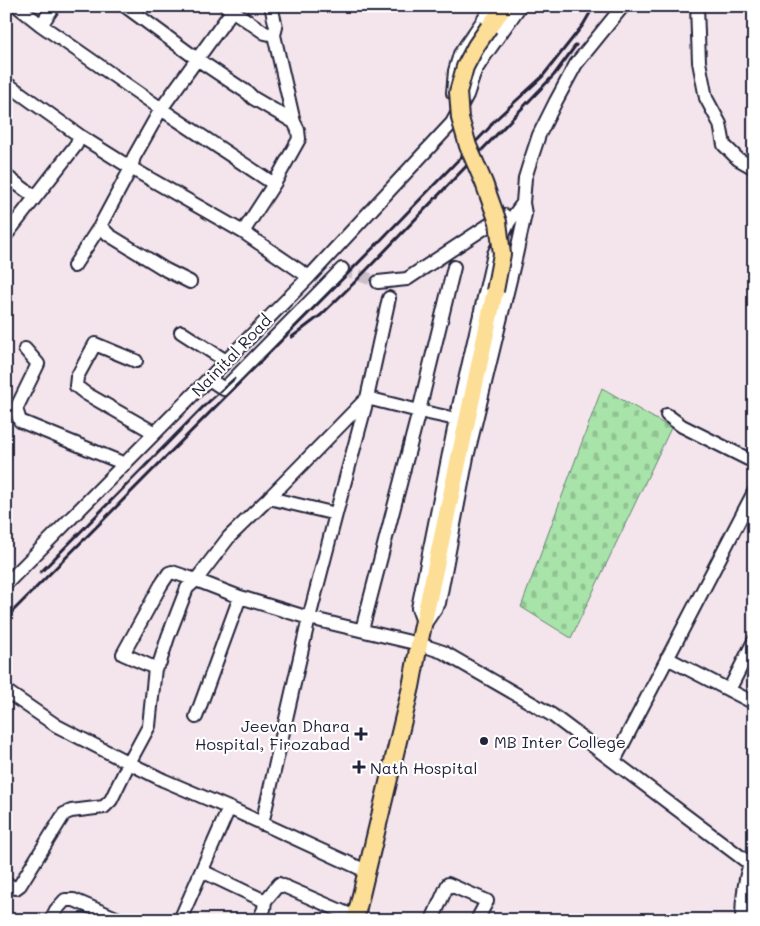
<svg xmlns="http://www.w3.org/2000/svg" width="760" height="926" font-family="Mali,sans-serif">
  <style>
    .cemetery { fill: url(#cemetery-stones); stroke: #658272 }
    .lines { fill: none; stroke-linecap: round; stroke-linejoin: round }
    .minor-tunnel { stroke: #cabec9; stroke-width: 12; stroke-dasharray: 12 6; stroke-linecap: butt }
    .minor-casing { stroke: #22223b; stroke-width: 16 }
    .major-casing { stroke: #22223b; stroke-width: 20 }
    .minor { stroke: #fff; stroke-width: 12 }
    .major { stroke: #fcde96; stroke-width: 16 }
    .rail { stroke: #22223b; stroke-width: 3 }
    .major-bridge-casing { stroke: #22223b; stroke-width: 20; stroke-linecap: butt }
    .major-bridge { stroke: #fcde96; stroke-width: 16 }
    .poi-dot { fill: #22223b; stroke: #fff; stroke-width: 2 }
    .labels { text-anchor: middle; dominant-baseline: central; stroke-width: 4.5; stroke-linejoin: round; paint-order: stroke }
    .street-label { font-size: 16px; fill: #22223b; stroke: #fff }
    .poi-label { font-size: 16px; fill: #22223b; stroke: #fff; text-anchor: start }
  </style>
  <defs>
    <pattern id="cemetery-stones" width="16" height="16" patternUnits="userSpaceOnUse" patternTransform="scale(1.25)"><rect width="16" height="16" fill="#a8e3a9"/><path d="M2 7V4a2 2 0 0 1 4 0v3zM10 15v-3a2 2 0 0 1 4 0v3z" fill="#90c292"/></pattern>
  </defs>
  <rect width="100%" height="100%" fill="#f4e5ec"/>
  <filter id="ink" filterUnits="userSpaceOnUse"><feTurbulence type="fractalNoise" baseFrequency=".02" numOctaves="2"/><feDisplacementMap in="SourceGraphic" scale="10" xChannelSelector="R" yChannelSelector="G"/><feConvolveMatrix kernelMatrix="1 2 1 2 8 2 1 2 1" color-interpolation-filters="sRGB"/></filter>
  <g filter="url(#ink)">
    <!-- cemetery -->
    <path class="cemetery" d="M602,388L671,428L571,638L521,607Z"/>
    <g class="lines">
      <!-- minor-tunnel -->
      <path class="minor-tunnel" d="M342,269L378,282"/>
      <!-- minor casing -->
      <g class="minor-casing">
        <path id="minor" d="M17,6L41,25
          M54,6L41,25L170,115L274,184L243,232L309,277
          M125,6L197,59L248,93L253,98L294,122
          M226,6L265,33L274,35
          M271,6L276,27L274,35L294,122L298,130L299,139L274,184
          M697,6L699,62L706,98L720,124L724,145L738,159L754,168
          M6,83L80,136L131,168L243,232
          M453,93L455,71L460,54L493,6
          M6,176L35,197
          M100,226L109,235L166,270L190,282
          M6,235L76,145L80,136
          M74,266L100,226L131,168L134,157L161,109L232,11
          M378,282L407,279L504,215
          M389,298L367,398L419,411L456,419
          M181,332L226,361
          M25,349L38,364L16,409L20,421L125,464
          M136,361L95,344L77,377L76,386L85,393L155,433
          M209,379L224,389L342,269
          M667,415L682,426L748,459H754
          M269,498L367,398
          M336,514L367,400
          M6,584L309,277L452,123L467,95L475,71L484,57L520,6
          M426,622L439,603L467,457L516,255L525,214L523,203L525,178L529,165L539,135L556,101L576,64L623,6
          M424,625L418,608L456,419L494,254L509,222L523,203
          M362,630L419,411L454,267
          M667,658L754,703
          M155,668L123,654L161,585L169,573L172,572L196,580L240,597L309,618L419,644L443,652L552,715L754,867
          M729,690L754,641
          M6,691L57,726L129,763L163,780L229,808L366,871
          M196,717L240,597
          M614,761L754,492
          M202,871L265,901
          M6,883L12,887L16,888L20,885L64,814L71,811L104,807L111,800L129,763L149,726L155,668L160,662L168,637L187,588L196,580L229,537L269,498L336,514L309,618L262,824
          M51,920L56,910L65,900H74L121,920
          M180,920L229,808
          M259,920L264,909L265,901L279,884L355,917
          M432,920L448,884L487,901L477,920
          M742,920C742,901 745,871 754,855"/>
      </g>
      <!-- major casing -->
      <g class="major-casing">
        <path id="major" d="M489,27L505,6
          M355,920L411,687L419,644L495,291"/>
      </g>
      <!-- minor -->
      <use href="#minor" class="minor"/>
      <!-- major -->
      <use href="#major" class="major"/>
      <!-- rail -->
      <path class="rail" d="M292,337L321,315L353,284L554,75L576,45
        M41,572L203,407L234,379
        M6,618L376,245L489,128L493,122L542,77L583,25L594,6"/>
      <!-- major-bridge casing -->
      <g class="major-bridge-casing">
        <path id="major-bridge" d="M489,27L476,46L465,67L458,92L460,118L468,146L484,183L498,222L502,254L495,291"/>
      </g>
      <!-- major-bridge -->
      <use href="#major-bridge" class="major-bridge"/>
    </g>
  </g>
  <!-- markers -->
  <g class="poi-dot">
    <path d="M358.5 726.5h5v5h5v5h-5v5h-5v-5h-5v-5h5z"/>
    <circle cx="484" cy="741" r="5"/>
    <path d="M356.5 759.5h5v5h5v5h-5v5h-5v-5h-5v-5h5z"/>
  </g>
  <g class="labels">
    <!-- street labels -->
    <g class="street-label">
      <text transform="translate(231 355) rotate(-46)">Nainital Road</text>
    </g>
    <!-- poi labels -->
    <g class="poi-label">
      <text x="350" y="725" text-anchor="end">Jeevan Dhara<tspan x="350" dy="18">Hospital, Firozabad</tspan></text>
      <text x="494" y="741">MB Inter College</text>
      <text x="370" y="767">Nath Hospital</text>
    </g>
  </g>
  <!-- margin -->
  <rect width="760" height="926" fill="none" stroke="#fff" stroke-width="25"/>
  <rect x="12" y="12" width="735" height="901" fill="none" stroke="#22223b" stroke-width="2" filter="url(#ink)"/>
</svg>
